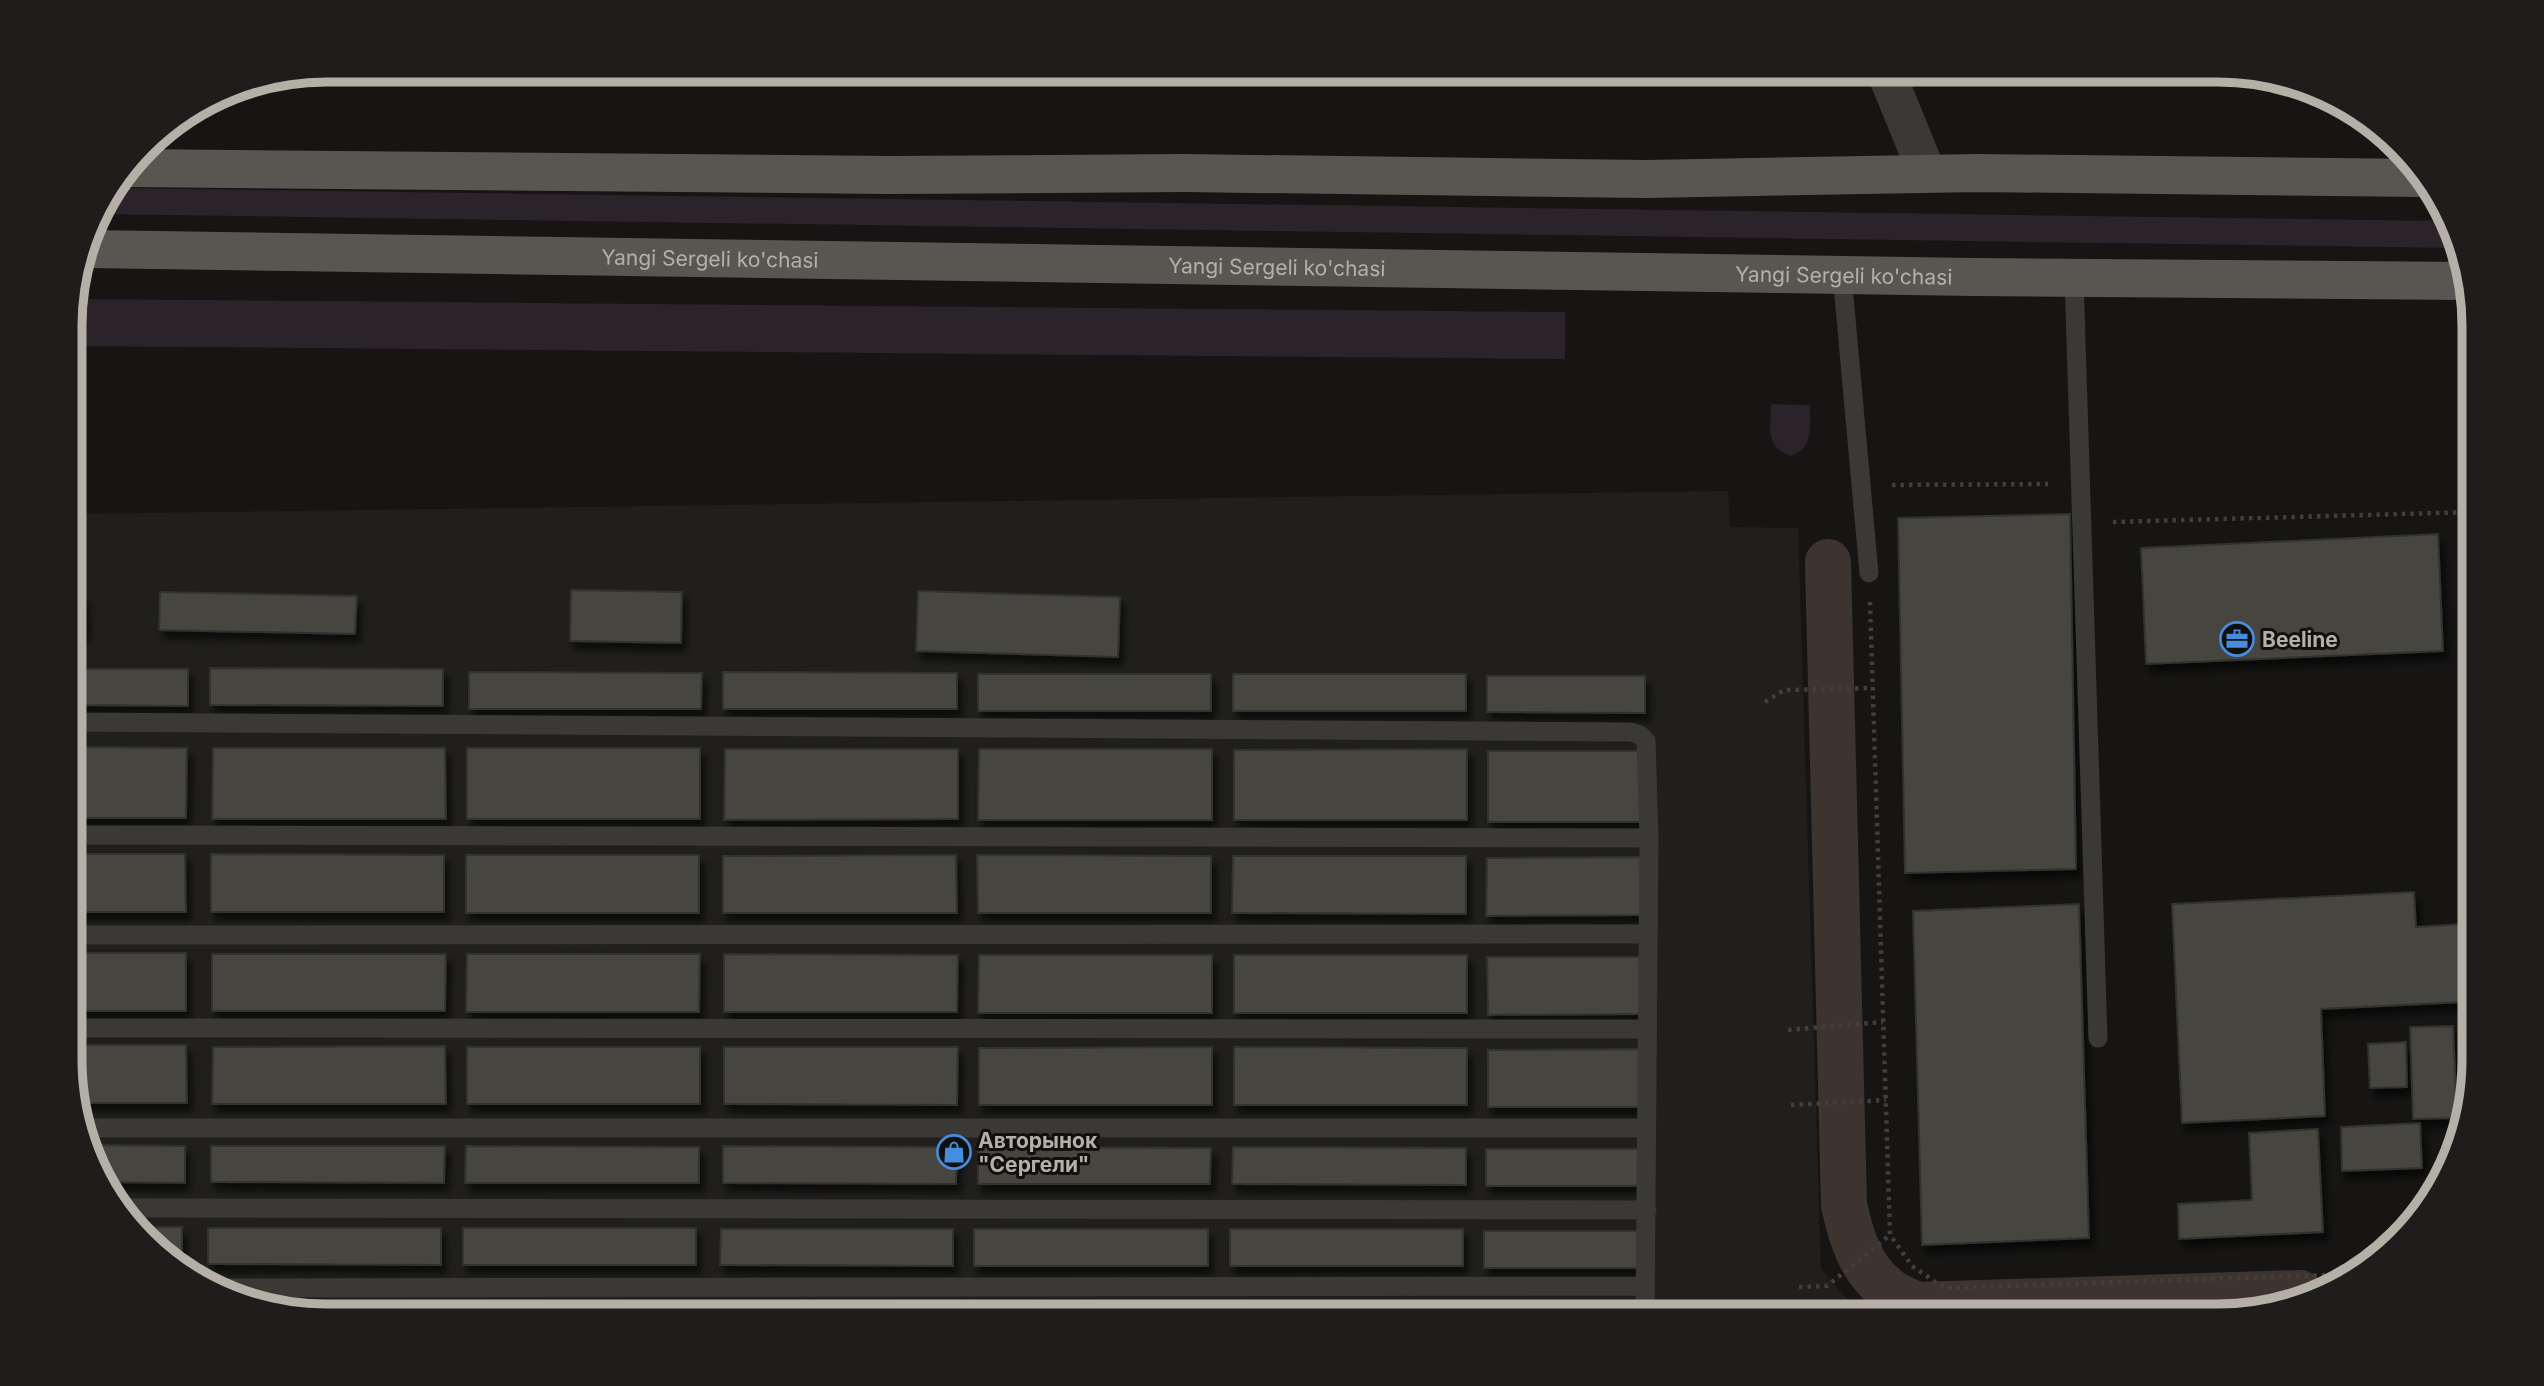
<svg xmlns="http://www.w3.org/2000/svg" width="2544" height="1386" font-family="Inter,sans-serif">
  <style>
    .built { fill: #201f1d }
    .green { fill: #2a232a }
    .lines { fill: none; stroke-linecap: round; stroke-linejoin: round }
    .canal { stroke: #3d342f; stroke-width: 46 }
    .building { fill: #464441; stroke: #31312e; stroke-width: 2; filter: url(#shadow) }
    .path { stroke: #413f3c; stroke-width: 4.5; stroke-dasharray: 3.5 5; stroke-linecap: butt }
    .lane { stroke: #3a3936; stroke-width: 19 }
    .street { stroke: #3a3936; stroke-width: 38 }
    .primary { stroke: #595652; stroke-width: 38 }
    .labels { text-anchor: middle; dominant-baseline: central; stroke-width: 6; stroke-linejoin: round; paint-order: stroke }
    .street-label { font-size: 21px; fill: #b4afa7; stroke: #11100f }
    .poi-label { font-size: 21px; font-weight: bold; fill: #b4afa7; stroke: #11100f; text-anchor: start }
    .rim { fill: none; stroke: #b4afa7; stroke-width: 9 }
  </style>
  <defs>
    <filter id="shadow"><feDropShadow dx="4.5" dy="8" stdDeviation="3.5" flood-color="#0009"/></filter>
  </defs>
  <rect width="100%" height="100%" fill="#161514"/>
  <!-- built -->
  <path class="built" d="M1728,491L1730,527L1798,528L1821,1269L1862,1316H327L213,1289L123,1215L72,1093L71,514Z"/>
  <!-- green -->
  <path class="green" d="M115,188L2445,221L2455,248L96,214Z
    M73,299L1565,312V359L71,346V309Z
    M1771,404L1810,405C1809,427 1815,447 1791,456C1764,446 1771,428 1771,404Z"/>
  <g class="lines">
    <!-- canal -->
    <path class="canal" d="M1828,562L1844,1205C1851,1237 1860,1268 1887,1289C1895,1296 1907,1300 1917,1305L2300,1293"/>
  </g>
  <!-- building -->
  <path class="building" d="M2070,514L2076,869L1905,873L1898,518Z
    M2438,534L2443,651L2146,664L2141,548Z
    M571,590L682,592L681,643L570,641Z
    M918,591L1120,597L1118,657L916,651Z
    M160,592L357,596L355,634L159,630Z
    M71,594H84L85,633H71Z
    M210,668L443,669V706L210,705Z
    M71,669H188V706L71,705Z
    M469,672L702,673L701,709H469Z
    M723,672L957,673V709H723Z
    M978,674H1211V711H978Z
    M1233,674H1466V711H1233Z
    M1487,676H1645V713L1487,712Z
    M72,747L187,748L186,818H72Z
    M213,748H445L446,819H212Z
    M467,748H700V819H467Z
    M725,749H958V819L724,820Z
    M979,749H1212V820H978Z
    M1467,749V820H1234V750Z
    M1488,751H1646L1645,822H1488Z
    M72,854H185L186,912H72Z
    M211,854L444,855V912H211Z
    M466,855H699V913H466Z
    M956,855L957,913H723V856Z
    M977,855L1211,856V913H978Z
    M1233,856H1466V914L1232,913Z
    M1644,857V915L1486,916L1487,858Z
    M2414,892L2416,927L2461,924L2464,1002L2321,1009L2325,1116L2182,1123L2172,904Z
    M2079,904L2089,1238L1922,1245L1913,911Z
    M72,953H186V1011H72Z
    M212,954H446L445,1011H212Z
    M467,954H700L699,1012H466Z
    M724,954L958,955L957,1012H724Z
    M979,955H1212V1013H978Z
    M1234,955H1467V1013H1234Z
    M1487,957H1645V1014L1488,1015Z
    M2453,1026L2457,1118L2413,1119L2410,1027Z
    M2406,1042L2407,1087L2370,1088L2368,1044Z
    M72,1045H186L187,1103H76L72,1093Z
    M445,1046L446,1104H212L213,1047Z
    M467,1047H700V1104H467Z
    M724,1047H958L957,1105L724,1104Z
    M1212,1047V1105H979V1048Z
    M1234,1047L1467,1048V1105H1234Z
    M1646,1049L1645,1107H1488V1050Z
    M2420,1123L2422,1168L2342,1171L2341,1127Z
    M2318,1129L2323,1232L2179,1239L2178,1204L2252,1200L2249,1133Z
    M94,1145L185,1146V1183L109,1182Z
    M211,1146H445L444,1183L211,1182Z
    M466,1146L699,1147V1183H465Z
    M723,1146L957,1147L956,1184L723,1183Z
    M978,1147L1211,1148L1210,1184H978Z
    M1233,1147L1466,1148V1185L1232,1184Z
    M1486,1149H1644V1186H1486Z
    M137,1227H182V1264Z
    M208,1228H441V1265L208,1264Z
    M463,1228H696V1265H463Z
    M721,1229H953V1266L720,1265Z
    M974,1229H1208V1266H974Z
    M1230,1229H1463V1266H1230Z
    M1484,1231H1642V1268H1484Z
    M277,1304H440V1316H327Z
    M461,1304L695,1305V1316H461Z
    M719,1305H953V1316H719Z
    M974,1305H1207V1316H974Z
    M1229,1305L1462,1306V1316H1229Z
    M1640,1307V1316H1482V1308Z"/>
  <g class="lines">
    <!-- path -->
    <path class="path" d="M1892,485L2048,484
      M2113,522L2472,512
      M1870,602L1890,1235L1912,1266L1944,1288L2356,1274
      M1765,702L1784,690L1872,688
      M1788,1030L1883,1022
      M1791,1105L1886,1100
      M1799,1287L1827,1286L1890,1235"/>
    <!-- lane -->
    <path class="lane" d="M1842,274L1869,573
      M2074,277L2098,1038
      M71,722L1631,732L1640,735L1646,741L1649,838L1645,1316
      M72,835L1649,838
      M72,935L1647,934
      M72,1028L1647,1029
      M87,1128H1647
      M120,1208L1647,1210
      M212,1288L1645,1286"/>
    <!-- street -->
    <path class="street" d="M1885,70L1927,173"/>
    <!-- primary -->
    <g class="primary">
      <path d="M131,168L889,175L1185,173L1646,179L1978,173L2424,178"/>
      <path id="s1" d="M87,249L1974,277L2467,281"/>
    </g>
  </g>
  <!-- icons -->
  <defs>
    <g id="office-ring" transform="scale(1.75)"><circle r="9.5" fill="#11100f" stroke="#458edd" stroke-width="1.5"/><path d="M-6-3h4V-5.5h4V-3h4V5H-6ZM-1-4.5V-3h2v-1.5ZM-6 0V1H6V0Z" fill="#458edd"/></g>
    <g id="shop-ring" transform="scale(1.75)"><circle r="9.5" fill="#11100f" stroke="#458edd" stroke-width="1.5"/><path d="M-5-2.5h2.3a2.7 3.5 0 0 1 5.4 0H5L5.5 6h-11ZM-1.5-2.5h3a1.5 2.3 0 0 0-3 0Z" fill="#458edd"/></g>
  </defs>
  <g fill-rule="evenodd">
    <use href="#office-ring" x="2237" y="639"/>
    <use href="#shop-ring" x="954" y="1152"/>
  </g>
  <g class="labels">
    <!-- street labels -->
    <g class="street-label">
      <text stroke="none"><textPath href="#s1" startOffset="623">Yangi Sergeli ko'chasi</textPath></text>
      <text stroke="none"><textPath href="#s1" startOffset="1190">Yangi Sergeli ko'chasi</textPath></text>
      <text stroke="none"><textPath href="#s1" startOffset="1757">Yangi Sergeli ko'chasi</textPath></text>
    </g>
    <!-- poi labels -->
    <g class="poi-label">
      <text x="2262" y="639">Beeline</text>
      <text x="978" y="1140">Авторынок<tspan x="978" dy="24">"Сергели"</tspan></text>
    </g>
  </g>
  <!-- crop -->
  <path d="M0 0H2544V1386H0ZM326 82H2218A244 244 0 0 1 2462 326V1060A244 244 0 0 1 2218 1304H326A244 244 0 0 1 82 1060V326A244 244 0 0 1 326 82Z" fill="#1e1d1b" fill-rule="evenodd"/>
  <path class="rim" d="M326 82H2218A244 244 0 0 1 2462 326V1060A244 244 0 0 1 2218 1304H326A244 244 0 0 1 82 1060V326A244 244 0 0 1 326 82Z"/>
</svg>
